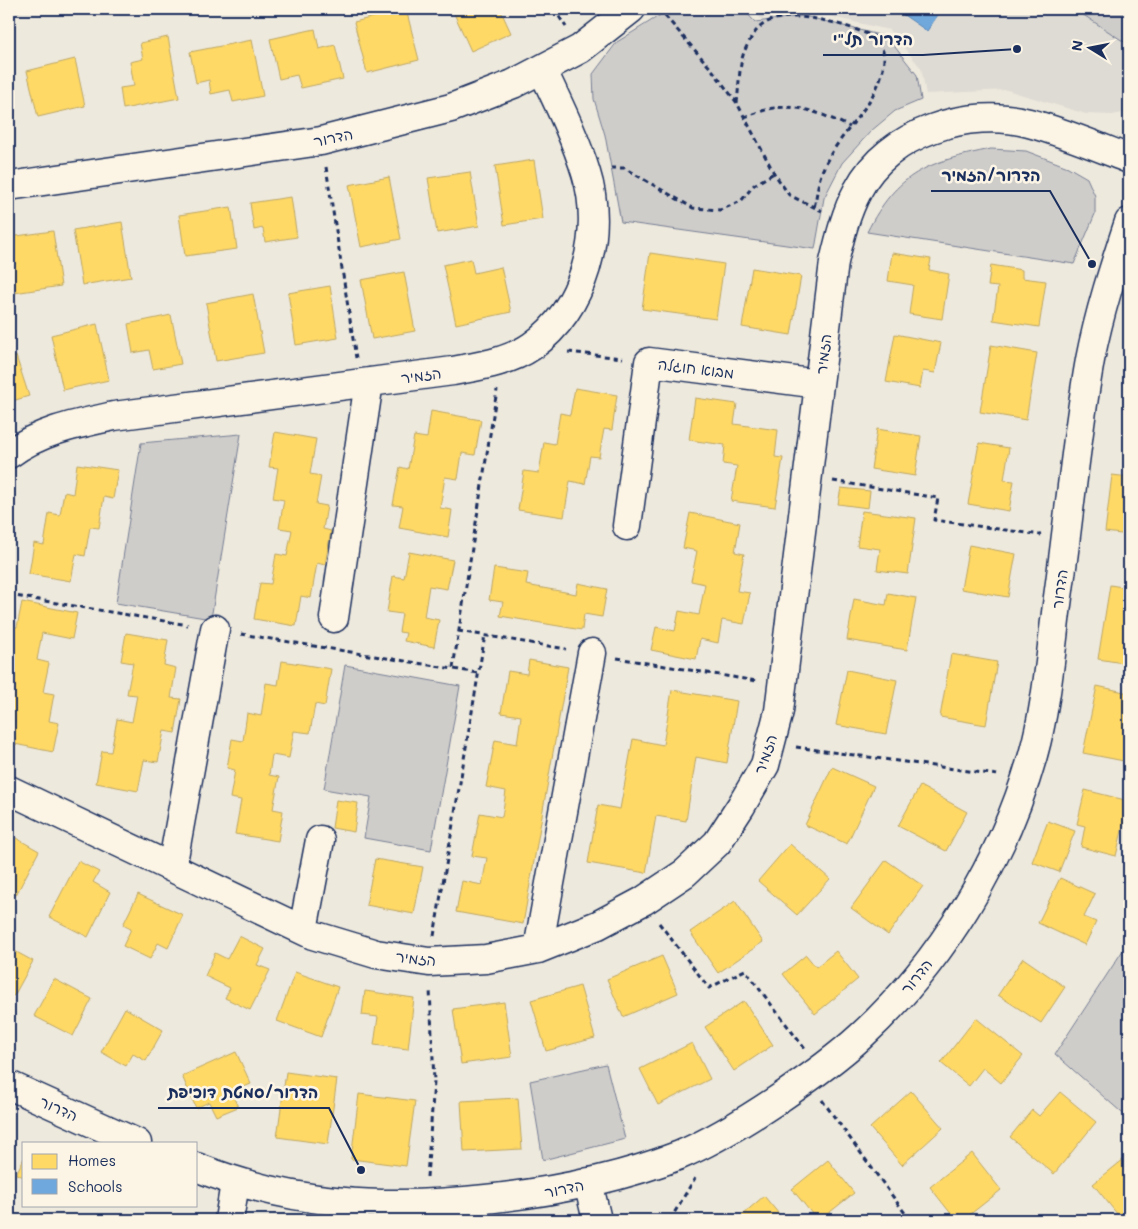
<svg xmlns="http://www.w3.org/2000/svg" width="1138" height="1229" font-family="Mali,'Playpen Sans Hebrew',sans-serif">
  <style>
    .built { fill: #dedbd4 }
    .green { fill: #cfcdca; stroke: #757e94 }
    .homes { fill: #ffd966; stroke: #bba664 }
    .schools { fill: #6fa8dc; stroke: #5684b6 }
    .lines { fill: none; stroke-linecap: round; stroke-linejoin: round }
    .minor-casing { stroke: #1b2f5e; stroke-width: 31 }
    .path { stroke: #1b2f5e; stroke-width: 3; stroke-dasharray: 5 4; stroke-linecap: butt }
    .minor { stroke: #fcf5e5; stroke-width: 28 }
    .labels { text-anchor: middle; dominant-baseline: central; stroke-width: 5; stroke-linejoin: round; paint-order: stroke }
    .street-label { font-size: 15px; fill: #1b2f5e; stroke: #fcf5e5 }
    .leader { fill: none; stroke: #1b2f5e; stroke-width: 2 }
    .callout-dot { fill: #1b2f5e; stroke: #fcf5e5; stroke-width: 2 }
    .callout-label { font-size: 16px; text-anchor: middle; font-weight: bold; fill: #1b2f5e; stroke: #fcf5e5; stroke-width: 5; stroke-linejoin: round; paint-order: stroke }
  </style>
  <rect width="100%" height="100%" fill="#eee9dd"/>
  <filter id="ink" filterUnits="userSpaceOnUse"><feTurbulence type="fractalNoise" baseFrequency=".02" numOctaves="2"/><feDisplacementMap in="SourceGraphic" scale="10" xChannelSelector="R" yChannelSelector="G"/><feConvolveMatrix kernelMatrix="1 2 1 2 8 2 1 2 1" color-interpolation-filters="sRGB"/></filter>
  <g filter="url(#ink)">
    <!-- built -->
    <path class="built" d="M752,9H1129V112L1112,115L1086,114L1007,90L926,94L921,68L889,30L815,13L790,11L761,19Z"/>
    <!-- green -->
    <path class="green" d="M670,9H743L755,22L804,16L887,37L917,75L921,100L895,111L871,131L842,163L824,198L815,249L621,222L605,135L594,99L593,74L617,42Z
      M1085,9H1129V45L1082,14Z
      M991,149L1026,151L1068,167L1087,178L1095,196V214L1074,264L867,232C897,172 928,162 991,149Z
      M241,434L211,619L116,603L141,443Z
      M345,665L460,686L431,850L364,838L371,797L324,789Z
      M1129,941V1119L1055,1054Z
      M606,1064L625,1139L543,1160L530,1081Z"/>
    <!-- homes -->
    <path class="homes" d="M406,9L419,60L367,73L354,22Z
      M452,9H500L511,33L471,51Z
      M315,29L319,49L335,45L343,79L301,88L297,75L279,79L270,39Z
      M168,37L179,98L123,109L120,88L134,86L130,62L143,59L140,43Z
      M252,40L263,96L233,102L230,90L211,94L209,80L196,83L190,52Z
      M75,59L85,106L38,117L27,71Z
      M534,160L543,219L504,225L495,166Z
      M470,172L479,226L437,233L428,178Z
      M389,177L401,239L361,247L349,185Z
      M291,197L297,237L265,242L263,228L254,230L250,203Z
      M231,207L237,249L185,256L179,215Z
      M122,222L131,277L82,285L73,230Z
      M53,231L61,286L14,293L9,258V237Z
      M650,253L724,264L716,319L642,309Z
      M892,253L931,259L929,270L949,274L942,319L909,314L913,285L888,281Z
      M471,259L474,273L501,267L511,312L456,324L443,265Z
      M991,265L1022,270V278L1046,281L1039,327L993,320L998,287L988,286Z
      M752,268L801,276L791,335L742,327Z
      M404,272L415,331L372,339L361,280Z
      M330,286L338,338L296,345L288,293Z
      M253,294L264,353L216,361L206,303Z
      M171,315L181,364L153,369L149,350L133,353L128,324Z
      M97,324L109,380L63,390L51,335Z
      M895,334L941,343L935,373L923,371L920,388L886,382Z
      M991,345L1037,353L1026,420L980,412Z
      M16,356L29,396L9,402V359Z
      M1129,379V404L1124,402Z
      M575,388L617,395L612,430L604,429L599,457L590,456L585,484L570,481L564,517L518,510L524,471L539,473L544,442L555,444L560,413L570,415Z
      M695,398L737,404L734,424L778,430L775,457L783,458L775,507L731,501L737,466L723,464L725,445L689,440Z
      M431,411L481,420L475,455L462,453L458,479L445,477L440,508L452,510L448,537L399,528L403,506L393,505L400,467L408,469L414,436L427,438Z
      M877,429L921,436L915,476L871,469Z
      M275,432L316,439L310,474L321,476L316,504L327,506L323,529L331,531L325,565L317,563L311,598L301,596L296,626L254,619L260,583L271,584L276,554L287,556L292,530L279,528L284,500L273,498L278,468L269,467Z
      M979,443L1009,448L1004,480L1014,481L1009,511L968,504Z
      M77,464L118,470L113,499L104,497L99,528L90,527L85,556L76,554L71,581L29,574L34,543L44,545L49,513L60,515L64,492L73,494Z
      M1112,475L1129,477V535L1105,532Z
      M841,488L870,491L868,508L838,504Z
      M862,511L916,518L908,574L877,570L880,549L857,546Z
      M690,513L740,523L735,552L744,554L737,591L750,593L744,624L722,620L718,643L700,639L696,659L651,650L656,627L675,631L679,611L699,615L705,584L691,581L697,551L683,548Z
      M969,545L1016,554L1008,597L961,589Z
      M409,552L453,560L447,589L429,586L424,617L439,620L434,647L404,641L406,633L399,632L402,614L387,612L393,576L404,578Z
      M494,568L528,573L526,585L576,594L578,583L607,589L602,617L584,614L582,630L500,616L503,602L489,600Z
      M1110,585L1129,588V664L1098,659Z
      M888,593L916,598L907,650L847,640L854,599L886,605Z
      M22,602L77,613L72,639L42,633L37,660L49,663L43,692L54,694L49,721L59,723L53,752L10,743L15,721L9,719V626L17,627Z
      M126,633L168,640L164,665L176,668L171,698L181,699L175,733L164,731L158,762L144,760L138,791L96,783L102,751L111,752L117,719L132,722L137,695L127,694L133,663L121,661Z
      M951,654L997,662L986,725L940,717Z
      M529,660L568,667L523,924L456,912L462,881L482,885L487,858L472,856L480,813L502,817L506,791L486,787L495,740L517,744L521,716L501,713L508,671L527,674Z
      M282,661L331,669L325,706L315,704L310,733L294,731L289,758L272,755L269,775L279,777L273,809L283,811L278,841L235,834L241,800L230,798L235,770L227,768L232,739L243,741L247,713L261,716L266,683L278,685Z
      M847,670L897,680L886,734L836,725Z
      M1097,686L1129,693V762L1083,753Z
      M672,690L737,701L727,763L696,757L686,821L656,816L646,873L588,863L598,805L620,809L633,739L663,745Z
      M832,767L874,786L847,844L805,825Z
      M920,786L967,812L946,851L898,826Z
      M1085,790L1129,801L1116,856L1081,847L1085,826L1077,824Z
      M336,800L358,803L354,832L332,828Z
      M1048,821L1075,831L1059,872L1032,862Z
      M9,834L39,851L16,895L9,891Z
      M790,844L830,879L797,915L758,881Z
      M375,859L423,867L414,914L366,905Z
      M886,860L923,886L888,935L851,908Z
      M78,861L99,872L93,882L110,892L88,937L49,917Z
      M1060,878L1095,894L1084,917L1096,922L1085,945L1038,923Z
      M138,894L183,915L168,948L158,943L150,959L123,946L131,929L123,925Z
      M735,901L763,942L718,973L690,932Z
      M239,936L265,949L257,965L270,970L250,1010L225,998L230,988L205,976L215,953L227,959Z
      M9,948L33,961L14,996L9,993Z
      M836,951L858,979L815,1014L783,974L806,955L816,967Z
      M662,956L678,993L623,1017L607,979Z
      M1023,958L1065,987L1041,1023L998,995Z
      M295,972L338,987L321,1037L277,1021Z
      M54,979L92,999L73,1036L34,1016Z
      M580,986L595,1038L546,1051L531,1000Z
      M365,991L414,998L408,1049L374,1045L378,1017L362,1015Z
      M744,1001L773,1045L734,1071L705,1027Z
      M504,1002L512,1057L461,1064L453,1009Z
      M125,1008L163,1030L146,1061L133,1054L126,1066L101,1052Z
      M976,1018L1023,1056L1001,1083L983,1068L969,1086L941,1063Z
      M692,1043L710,1079L658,1105L640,1069Z
      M236,1052L251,1084L231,1092L238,1107L216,1116L209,1102L196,1108L182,1076Z
      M286,1072L337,1079L328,1144L277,1137Z
      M911,1091L943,1128L902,1165L870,1128Z
      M1060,1092L1096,1122L1054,1174L1010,1137L1032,1110L1039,1116Z
      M359,1094L415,1101L406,1166L351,1159Z
      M518,1098L522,1149L464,1152L461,1101Z
      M972,1153L1001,1190L963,1220H956L930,1187Z
      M1129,1155V1220H1122L1093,1184Z
      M24,1158V1177L16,1174Z
      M828,1160L854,1193L820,1220H817L792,1189Z
      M764,1196L784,1220H736Z"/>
    <!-- schools -->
    <path class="schools" d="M895,9H942L927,31Z"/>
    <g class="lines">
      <!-- minor casing -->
      <g class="minor-casing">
        <path id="minor" d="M9,186L321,141L451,108L513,84L580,49L631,9
          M9,454C40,431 77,424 114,416L453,371C479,366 509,362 532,346C584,310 605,233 586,173C575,137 558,103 542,69
          M627,526L649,362L819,384
          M334,618L369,382
          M9,790L313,935L376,954L429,962L486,959L538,949L598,925L643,901L685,873L717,843L741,806L765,765L779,711L834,262C840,237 846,212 858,190C887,132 970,107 1029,123C1063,132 1096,146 1129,159
          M172,868L215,629
          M303,930L320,840
          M538,949L592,653
          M9,1085L137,1143
          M196,1167C292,1205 385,1210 486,1199C553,1192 618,1179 680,1155C714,1141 747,1120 777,1100C805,1081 835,1060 860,1037C941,963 1003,861 1033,755C1047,706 1051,649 1058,597C1069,519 1076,438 1090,360C1099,313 1114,267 1129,222
          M588,1182L597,1220
          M229,1220L235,1183"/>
      </g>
      <!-- path -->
      <path class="path" d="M554,9L566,27
        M659,9L713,71L737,103L774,173L789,195L822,211
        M9,12L23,9
        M737,103C739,88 739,62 745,50C748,43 754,32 760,27C785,4 851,26 877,38C879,44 884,51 884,56C885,99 840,130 824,167C818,179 817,195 814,208
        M744,117C754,114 765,109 775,108C801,104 827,116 850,127
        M326,167L356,358
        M611,168H624L693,208L720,210L741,201L754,185L774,173
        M568,352L623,358
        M833,481L938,498L934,520L1041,535
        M9,595L188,625
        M458,631L566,649
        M241,634L478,673
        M617,658L756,681
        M453,668L497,390
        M796,747L998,775
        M659,923L709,988L745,970L805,1049
        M434,936L485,635
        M822,1100L910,1220
        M427,1177L434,1082L430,989
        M9,1216L15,1220
        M670,1220L695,1178"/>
      <!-- minor -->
      <use href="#minor" class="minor"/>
    </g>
  </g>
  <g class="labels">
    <!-- street labels -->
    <g class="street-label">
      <text transform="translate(333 137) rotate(-12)">הדרור</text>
      <text transform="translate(823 354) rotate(-83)">הזמיר</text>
      <text transform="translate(696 368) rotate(7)">מבוא חוגלה</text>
      <text transform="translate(421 375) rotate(-8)">הזמיר</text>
      <text transform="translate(1059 589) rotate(-82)">הדרור</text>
      <text transform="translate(765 754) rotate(-71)">הזמיר</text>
      <text transform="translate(416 958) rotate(6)">הזמיר</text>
      <text transform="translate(916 976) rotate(-51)">הדרור</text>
      <text transform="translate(59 1108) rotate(24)">הדרור</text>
      <text transform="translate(564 1188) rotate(-12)">הדרור</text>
    </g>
  </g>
  <!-- callouts -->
  <path class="leader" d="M1017 49L923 55H823M1092 264L1050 191H931M361 1170L329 1108H158"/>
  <g class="callout-dot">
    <circle cx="1017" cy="49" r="5"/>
    <circle cx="1092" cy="264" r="5"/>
    <circle cx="361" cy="1170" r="5"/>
  </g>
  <g class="callout-label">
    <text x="873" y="45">הדרור תל"י</text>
    <text x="991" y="181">הדרור/הזמיר</text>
    <text x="243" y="1098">הדרור/סמטת דוכיפת</text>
  </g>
  <!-- margin -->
  <rect width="1138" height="1229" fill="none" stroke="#fcf5e5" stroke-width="30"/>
  <rect x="15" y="15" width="1108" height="1199" fill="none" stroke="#1b2f5e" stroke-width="2" filter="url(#ink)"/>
  <!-- legend -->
  <rect x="22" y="1142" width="175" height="65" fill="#fcf5e5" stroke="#a2a6af"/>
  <rect x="32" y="1154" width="25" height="15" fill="#ffd966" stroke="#a2a6af"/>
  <text x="68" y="1166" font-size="15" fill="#1b2f5e">Homes</text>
  <rect x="32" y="1179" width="25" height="15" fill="#6fa8dc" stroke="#a2a6af"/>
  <text x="68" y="1192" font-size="15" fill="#1b2f5e">Schools</text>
  <!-- north arrow -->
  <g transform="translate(1090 48) rotate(280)" stroke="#fcf5e5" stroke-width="4" paint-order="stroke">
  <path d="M0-4L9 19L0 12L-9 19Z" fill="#1b2f5e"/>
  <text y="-8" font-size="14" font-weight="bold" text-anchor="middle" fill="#1b2f5e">N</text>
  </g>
</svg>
